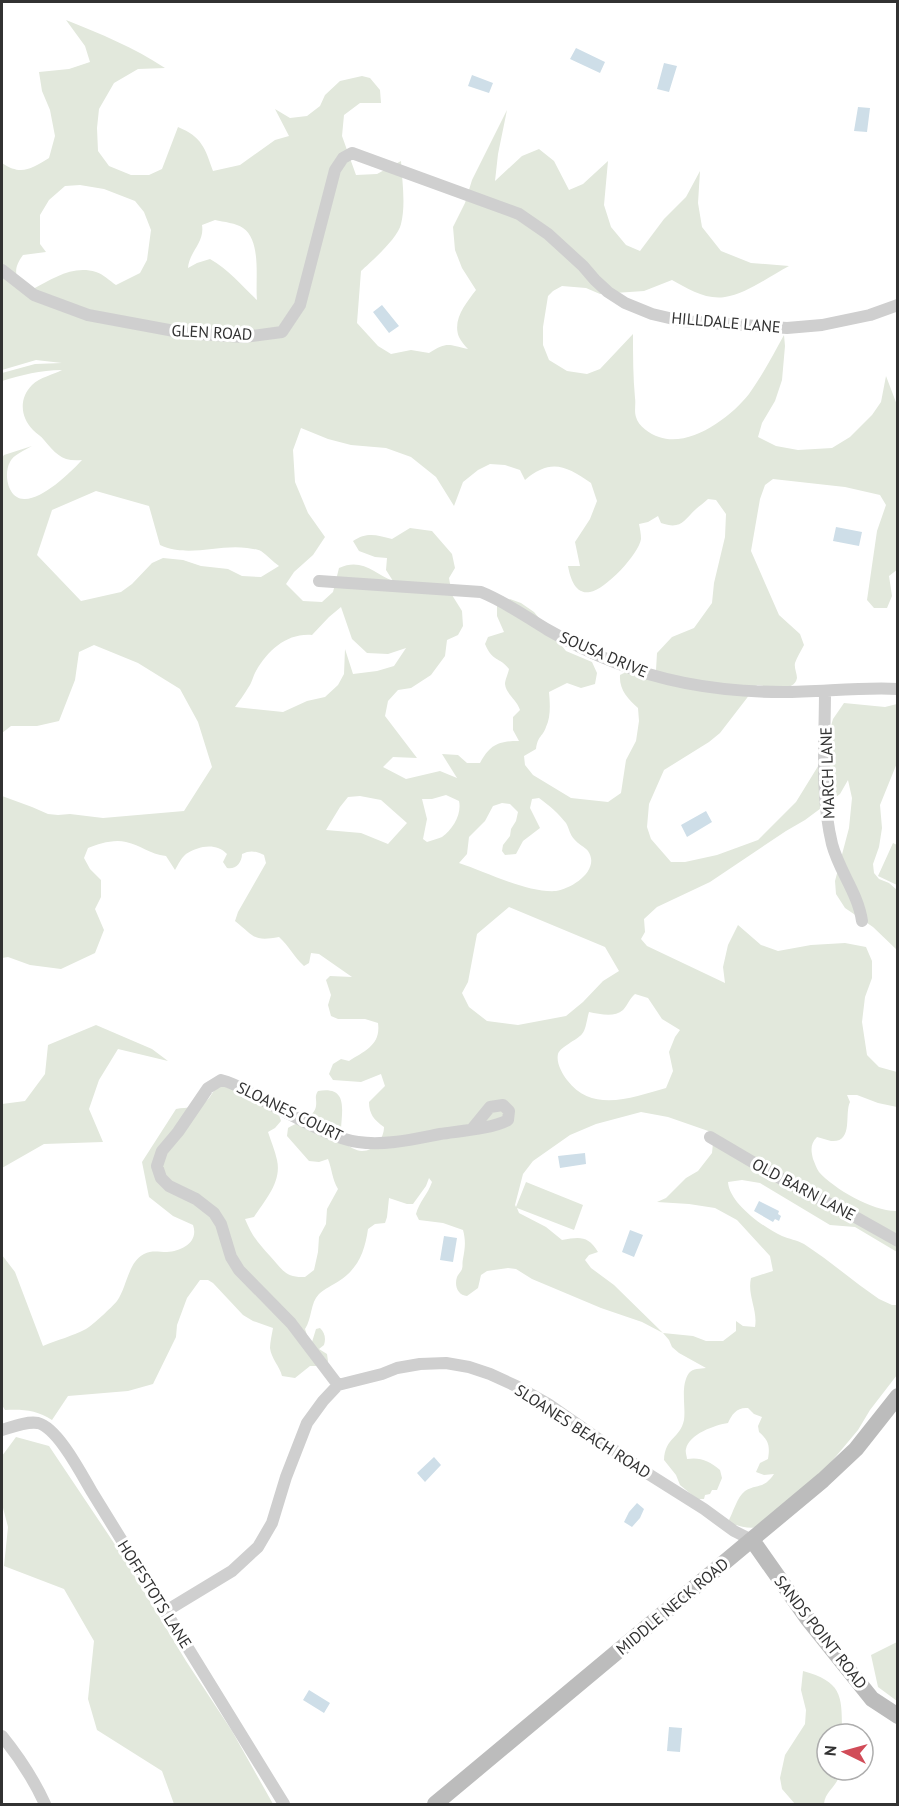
<svg xmlns="http://www.w3.org/2000/svg" width="899" height="1806" font-family="'PT Sans',sans-serif">
  <style>
    .green { fill: #e2e8dc; fill-rule: evenodd }
    .water { fill: #cedee8 }
    .lines { fill: none; stroke-linecap: round; stroke-linejoin: round }
    .street { stroke: #cfcfcf; stroke-width: 12 }
    .secondary { stroke: #bcbcbc; stroke-width: 16 }
    .labels { text-anchor: middle; dominant-baseline: central; stroke-width: 6; stroke-linejoin: round; paint-order: stroke }
    .street-label { font-size: 16px; fill: #323232; stroke: #fff }
  </style>
  <rect width="100%" height="100%" fill="#fff"/>
  <!-- green -->
  <path class="green" d="M66,20C101,34 133,47 165,68L138,69L114,83L99,109L97,128L98,151L109,166L131,175H149L162,169L178,127C202,137 205,148 213,171L240,165L275,140L289,136L275,109L290,118L307,116L320,106L325,95L340,81L362,76L370,78L380,90L381,103H360L344,115L342,136L356,175L377,174L401,161C402,181 406,204 401,224C398,238 372,261 361,271L357,323L378,346L391,354L411,350L429,353C448,341 448,345 468,349C465,346 461,341 459,337C452,320 466,303 476,290L462,268L455,250L453,227L465,203L472,180L507,110L498,154L495,181L522,156L539,149L554,161L569,190L583,184L608,161L604,205L611,227L626,245L640,251L664,219L686,197L700,171L698,203L702,227L721,251L751,263L789,266C770,276 746,294 725,297C706,300 688,289 672,280L644,291L600,294L586,288L562,286L553,291L548,296L543,327V345L549,360L567,371L587,374L600,369L633,334C633,356 633,377 635,398C636,404 634,411 636,417C638,426 650,434 659,437C690,448 731,417 749,394C762,376 773,355 784,335L785,346L782,380L775,401L762,423L758,437L776,446L798,450L832,448L850,437L872,415L881,402L886,376L897,405L898,569L889,576L892,596L887,608H874L867,600L877,531L886,505L880,495L845,487L773,479L765,485L760,499L751,551L779,615L800,634L804,645C801,651 797,657 795,663C794,668 797,673 797,678C794,694 767,686 757,685L720,733L709,742L664,770L649,804L647,827L651,839L671,862H685L717,855L758,840L796,802L820,763L833,719L844,703L885,707L897,704V763L880,805L882,828L879,847L873,864L874,873L879,879L889,883L897,890V950L873,927L845,908L836,894L835,881L849,828L852,798L848,780L840,794L805,820L786,831L710,882L657,907L644,919L645,932L641,939L647,946L725,983L723,967L728,945L738,925L761,945L778,951L811,945L845,943L866,947L872,961V978L865,997L862,1022L867,1055L879,1067L897,1072V1107L878,1103L857,1095H847L850,1102C844,1114 854,1143 831,1141C826,1140 822,1138 817,1137C810,1144 811,1151 813,1159C815,1163 816,1168 819,1172C834,1189 874,1212 897,1211V1252L855,1227L830,1225L760,1183L742,1180L728,1182C729,1203 764,1228 782,1236C789,1239 797,1240 804,1244C830,1261 854,1282 879,1299L892,1305H897V1375L870,1410L858,1430L822,1473L761,1527C748,1529 740,1527 728,1522C733,1513 737,1497 745,1491C758,1483 763,1490 774,1474L764,1475L756,1472L760,1463L768,1459C770,1446 769,1441 759,1432L758,1426L762,1417L754,1414L748,1408C737,1407 732,1414 728,1423C715,1425 689,1434 686,1449C685,1452 687,1456 687,1459C701,1457 709,1461 720,1470L722,1478L717,1490H712L710,1494L705,1495L704,1499H697L680,1485L676,1475L664,1460C665,1437 680,1439 684,1420C686,1406 680,1386 689,1373C693,1368 700,1369 706,1368L679,1353L672,1347L669,1340L663,1333L642,1322L601,1308L532,1279L516,1269L508,1268L487,1271L481,1275L478,1288L467,1296C458,1295 454,1286 457,1277C458,1274 461,1272 462,1269C463,1266 462,1263 463,1259C465,1248 466,1241 463,1230L443,1223L419,1220L416,1214C419,1202 428,1194 432,1182L429,1178L426,1186L413,1204H407L389,1198L387,1217L385,1223L375,1224L368,1229C365,1251 358,1269 339,1281C333,1285 324,1289 319,1294C310,1303 312,1319 305,1329L307,1335L312,1342L316,1329L320,1328C325,1333 326,1338 324,1345L319,1349L327,1354L328,1361L327,1366H310L295,1378L282,1376C280,1367 271,1358 270,1348C270,1342 272,1334 273,1328L253,1321L243,1315L213,1283L208,1280H200L187,1298L177,1325L176,1337L153,1384L128,1391L68,1396L52,1420C37,1410 22,1409 5,1410L2,1405V1255L15,1272L43,1346C57,1340 73,1336 86,1329C94,1324 111,1308 117,1301C127,1287 128,1262 144,1254C152,1250 158,1252 167,1252C182,1251 199,1242 193,1225L173,1216L149,1197L142,1162L176,1109C187,1107 199,1108 207,1100C211,1097 212,1092 216,1089C230,1079 266,1107 279,1115L281,1121L275,1128L268,1132C271,1141 275,1151 277,1160C282,1182 265,1200 254,1217L245,1219C252,1236 258,1243 270,1256C282,1269 285,1278 305,1277L314,1270L318,1252L319,1237L326,1224L327,1209L338,1189C332,1179 332,1169 328,1159L319,1162L309,1161L287,1136L288,1128C296,1123 315,1117 316,1106C317,1099 314,1097 318,1091C348,1086 342,1109 341,1129C340,1134 342,1139 343,1143C349,1146 356,1151 362,1151C375,1151 384,1138 384,1127C374,1120 369,1114 369,1102L385,1086L381,1074L361,1082L333,1080L329,1074L333,1064L341,1059L349,1061C365,1051 381,1045 378,1023L365,1019H338L331,1016L328,1005L331,995L326,980L330,976L352,977L319,954L311,953L309,963L304,966C294,957 289,946 279,937C253,942 254,936 235,921L238,912L266,863L264,855C256,851 250,850 242,854C242,863 235,870 227,868L223,862L227,854C216,842 198,846 186,854C181,858 178,865 175,870L166,856C149,854 141,845 126,842C113,839 99,844 88,848L84,858L90,869L101,880V897L95,909L104,930L95,953L61,969L30,965L8,957L2,958V796L32,807L48,814L58,815L70,814L103,818L184,811L212,767L198,722L180,689L138,663L94,645L79,652L75,680L59,721L37,726H11L2,733V458L4,455L32,446C25,450 13,455 10,462C3,474 8,500 25,499C43,499 70,473 82,460C62,462 56,454 44,440C41,436 37,434 33,430C20,417 19,398 32,385C40,377 53,375 62,370C40,370 22,375 2,381V373L35,364L62,363L36,360L2,370V163C21,176 31,169 49,158L55,136L50,110L42,91L39,72L69,69L90,62L85,46ZM80,185L104,189L135,201L144,212L151,230L147,260L140,273L116,285C110,281 103,274 96,272C72,265 53,279 33,289L18,284C15,271 15,266 23,255L46,252L40,244V215L49,200L65,186ZM215,220C224,222 236,223 243,228C262,241 255,280 257,300C243,287 228,269 210,259L197,263L188,268C189,252 205,242 202,225ZM301,428L328,439L351,445L386,448L411,457L436,477L454,506L463,482L478,470L490,464L505,465L520,470L525,480C551,458 566,466 591,483L597,501L590,519L575,542L580,566H568C570,577 575,595 590,592C605,590 639,554 641,539C641,534 640,529 639,524L648,522L658,516L661,523C681,530 683,521 696,509C699,506 704,503 708,499L716,500L726,514L725,537L714,583L712,603L694,628L672,637L657,653L656,670L628,671L620,675C619,690 628,699 638,708L639,721L636,741L626,760L621,793L608,802L571,798L533,775L525,765L524,756L536,749C538,735 542,738 546,727C551,717 550,703 549,692L567,683L581,688L595,684L597,673L592,662L566,651L534,612L521,603L510,599L497,605V616L504,632L488,637L485,644C493,663 499,656 509,669C508,674 505,680 505,684C506,694 517,700 520,710L513,717V730L519,741C498,741 490,745 480,763H467L458,755L442,754L457,778L440,771L406,779L383,767L393,757L417,758L385,716L388,701L398,690L411,688L431,675L445,656L447,640L458,635L463,626L462,611L452,595L449,578L455,568L452,554L432,531L410,528L392,539C376,535 367,532 353,541L359,551L375,557L387,558L386,570L393,581C375,574 362,557 339,568L333,592L322,602L303,601L286,584L294,572L313,555L325,537L308,513L295,482L293,450ZM96,491L149,506L160,545C188,558 218,544 247,548C252,549 257,549 261,551C267,555 273,562 279,566L261,577L242,576L228,569L201,566L183,560L163,558L152,563L132,584L121,592L81,601L37,555L52,510ZM341,607L352,639L367,653L388,654L406,648L394,666L377,671L353,674L345,649L344,674L338,685L325,697L307,701L283,712L235,707C239,701 244,695 248,688C252,683 253,676 256,671C268,650 287,633 312,635L329,617ZM446,795L459,801C462,814 453,829 442,837C438,839 432,840 427,842L423,839L427,819L422,799H432ZM360,796L381,800L407,823L388,844L361,833L326,830L340,807L348,797ZM539,798C550,806 558,813 566,823C569,828 570,835 574,839C578,844 585,847 588,851C601,870 572,889 556,891C528,893 486,872 459,863L467,854L469,837L485,821L493,806L502,803L510,804L518,812L516,821L511,829L510,836L503,845L502,851L505,855L516,854L523,841L540,828L530,808L532,799ZM509,907L605,947L619,971L603,981L583,1002L566,1016L518,1025L487,1021L469,1007L462,993L468,982L477,934ZM635,994L648,998L662,1019L680,1030L675,1037L669,1052L673,1071L666,1088C633,1097 593,1114 567,1080C562,1073 556,1063 558,1054C560,1047 577,1040 582,1034C586,1030 587,1018 589,1012C600,1014 614,1018 623,1010C628,1005 629,999 635,994ZM641,1112L668,1117L714,1133L712,1153L698,1171L686,1178L666,1198L657,1202L689,1204L715,1208L737,1220L770,1256L773,1271L751,1278C747,1295 758,1310 755,1327L743,1326L736,1321V1331L723,1341H706L693,1336L663,1333L614,1285L591,1268L585,1260L589,1255L598,1252C588,1235 579,1237 562,1240L546,1227L519,1213L517,1208L574,1230L583,1205L526,1182L516,1207L515,1205L523,1174L533,1161L570,1135L596,1124Z
    M893,843L897,845V885L878,876Z
    M96,1025L152,1049L168,1061L118,1049L99,1080L89,1109L103,1142L44,1144L2,1168V1104L25,1101L45,1074L48,1045Z
    M16,1437L49,1446L120,1552L186,1661L232,1731L273,1804H174L162,1771L97,1730L88,1699L94,1641L64,1589L4,1566L8,1527L2,1504V1456Z
    M897,1642V1701L878,1687L871,1655Z
    M803,1671C843,1682 842,1696 842,1734H827V1770H840C839,1787 825,1790 824,1804H795L782,1789L780,1778L785,1755L805,1724L806,1710L801,1690Z"/>
  <!-- water -->
  <path class="water" d="M576,48L605,62L600,73L570,59Z
    M664,63L677,66L669,92L657,89Z
    M472,75L493,83L489,93L468,86Z
    M858,107L870,108L867,132L854,131Z
    M382,305L399,326L389,333L373,312Z
    M836,527L862,532L859,546L833,541Z
    M706,811L712,822L687,837L681,825Z
    M585,1153L586,1164L560,1168L558,1156Z
    M759,1201L779,1211L778,1214L781,1216L779,1221L775,1219L773,1222L754,1211Z
    M630,1230L643,1235L634,1257L622,1252Z
    M444,1236L457,1238L453,1262L440,1260Z
    M434,1457L441,1465L425,1482L417,1473Z
    M637,1503L644,1509L640,1518L632,1527L624,1522L629,1512Z
    M309,1690L330,1703L324,1713L303,1700Z
    M669,1727L682,1728L680,1752L667,1751Z"/>
  <g class="lines">
    <!-- street -->
    <path class="street" d="M2,270L34,295L88,315L185,333L244,337L282,332L300,305L335,170L343,158L352,153L519,214L548,234L583,266L595,280L608,292L625,303L652,314L682,321L787,328L822,325L870,315L898,305
      M319,581L481,592C506,602 526,617 548,630C569,642 591,653 614,662C668,684 726,692 783,692C821,692 860,687 898,689
      M825,691C825,742 820,794 832,844C839,871 858,893 862,921
      M710,1137L785,1181L857,1218L898,1241
      M338,1385L291,1323L239,1270L231,1257L221,1224L214,1213L196,1199L169,1186L161,1178L157,1166L162,1151L178,1132L208,1088L221,1080C239,1084 254,1096 270,1104C294,1116 333,1139 358,1142C385,1146 414,1139 440,1134C459,1131 492,1129 508,1120L509,1111L503,1105L490,1107L472,1129
      M2,1430C12,1427 27,1421 38,1423C58,1428 82,1475 92,1492L284,1804
      M166,1611L232,1571L258,1547L272,1523L286,1477L307,1423L323,1401L338,1385L382,1374L397,1368L420,1364L446,1363L469,1367L490,1374L516,1386L548,1404L650,1475L704,1509L734,1531L752,1540
      M2,1736C19,1757 34,1780 45,1804"/>
    <!-- secondary -->
    <path class="secondary" d="M752,1540L807,1618L872,1699L898,1716
      M435,1804L823,1480L856,1449L898,1396"/>
  </g>
  <g class="labels">
    <!-- street labels -->
    <g class="street-label">
      <text transform="translate(726 322) rotate(5)">HILLDALE LANE</text>
      <text transform="translate(212 332) rotate(3)">GLEN ROAD</text>
      <text transform="translate(604 654) rotate(23)">SOUSA DRIVE</text>
      <text transform="translate(827 773) rotate(-92)">MARCH LANE</text>
      <text transform="translate(290 1111) rotate(26)">SLOANES COURT</text>
      <text transform="translate(804 1189) rotate(28)">OLD BARN LANE</text>
      <text transform="translate(583 1431) rotate(33)">SLOANES BEACH ROAD</text>
      <text transform="translate(155 1594) rotate(58)">HOFFSTOTS LANE</text>
      <text transform="translate(672 1606) rotate(-40)">MIDDLE NECK ROAD</text>
      <text transform="translate(821 1632) rotate(52)">SANDS POINT ROAD</text>
    </g>
  </g>
  <!-- border -->
  <rect width="899" height="1806" fill="none" stroke="#323232" stroke-width="6"/>
  <!-- north arrow -->
  <g transform="translate(845 1752) rotate(275)"><circle r="28" fill="#ffffff" stroke="#adadad" stroke-width="1.5"/>
  <path d="M0-4.5L10 22L0 15L-10 22Z" fill="#d14c58"/>
  <text y="-9" font-size="16" font-weight="bold" text-anchor="middle" fill="#323232">N</text>
  </g>
</svg>
